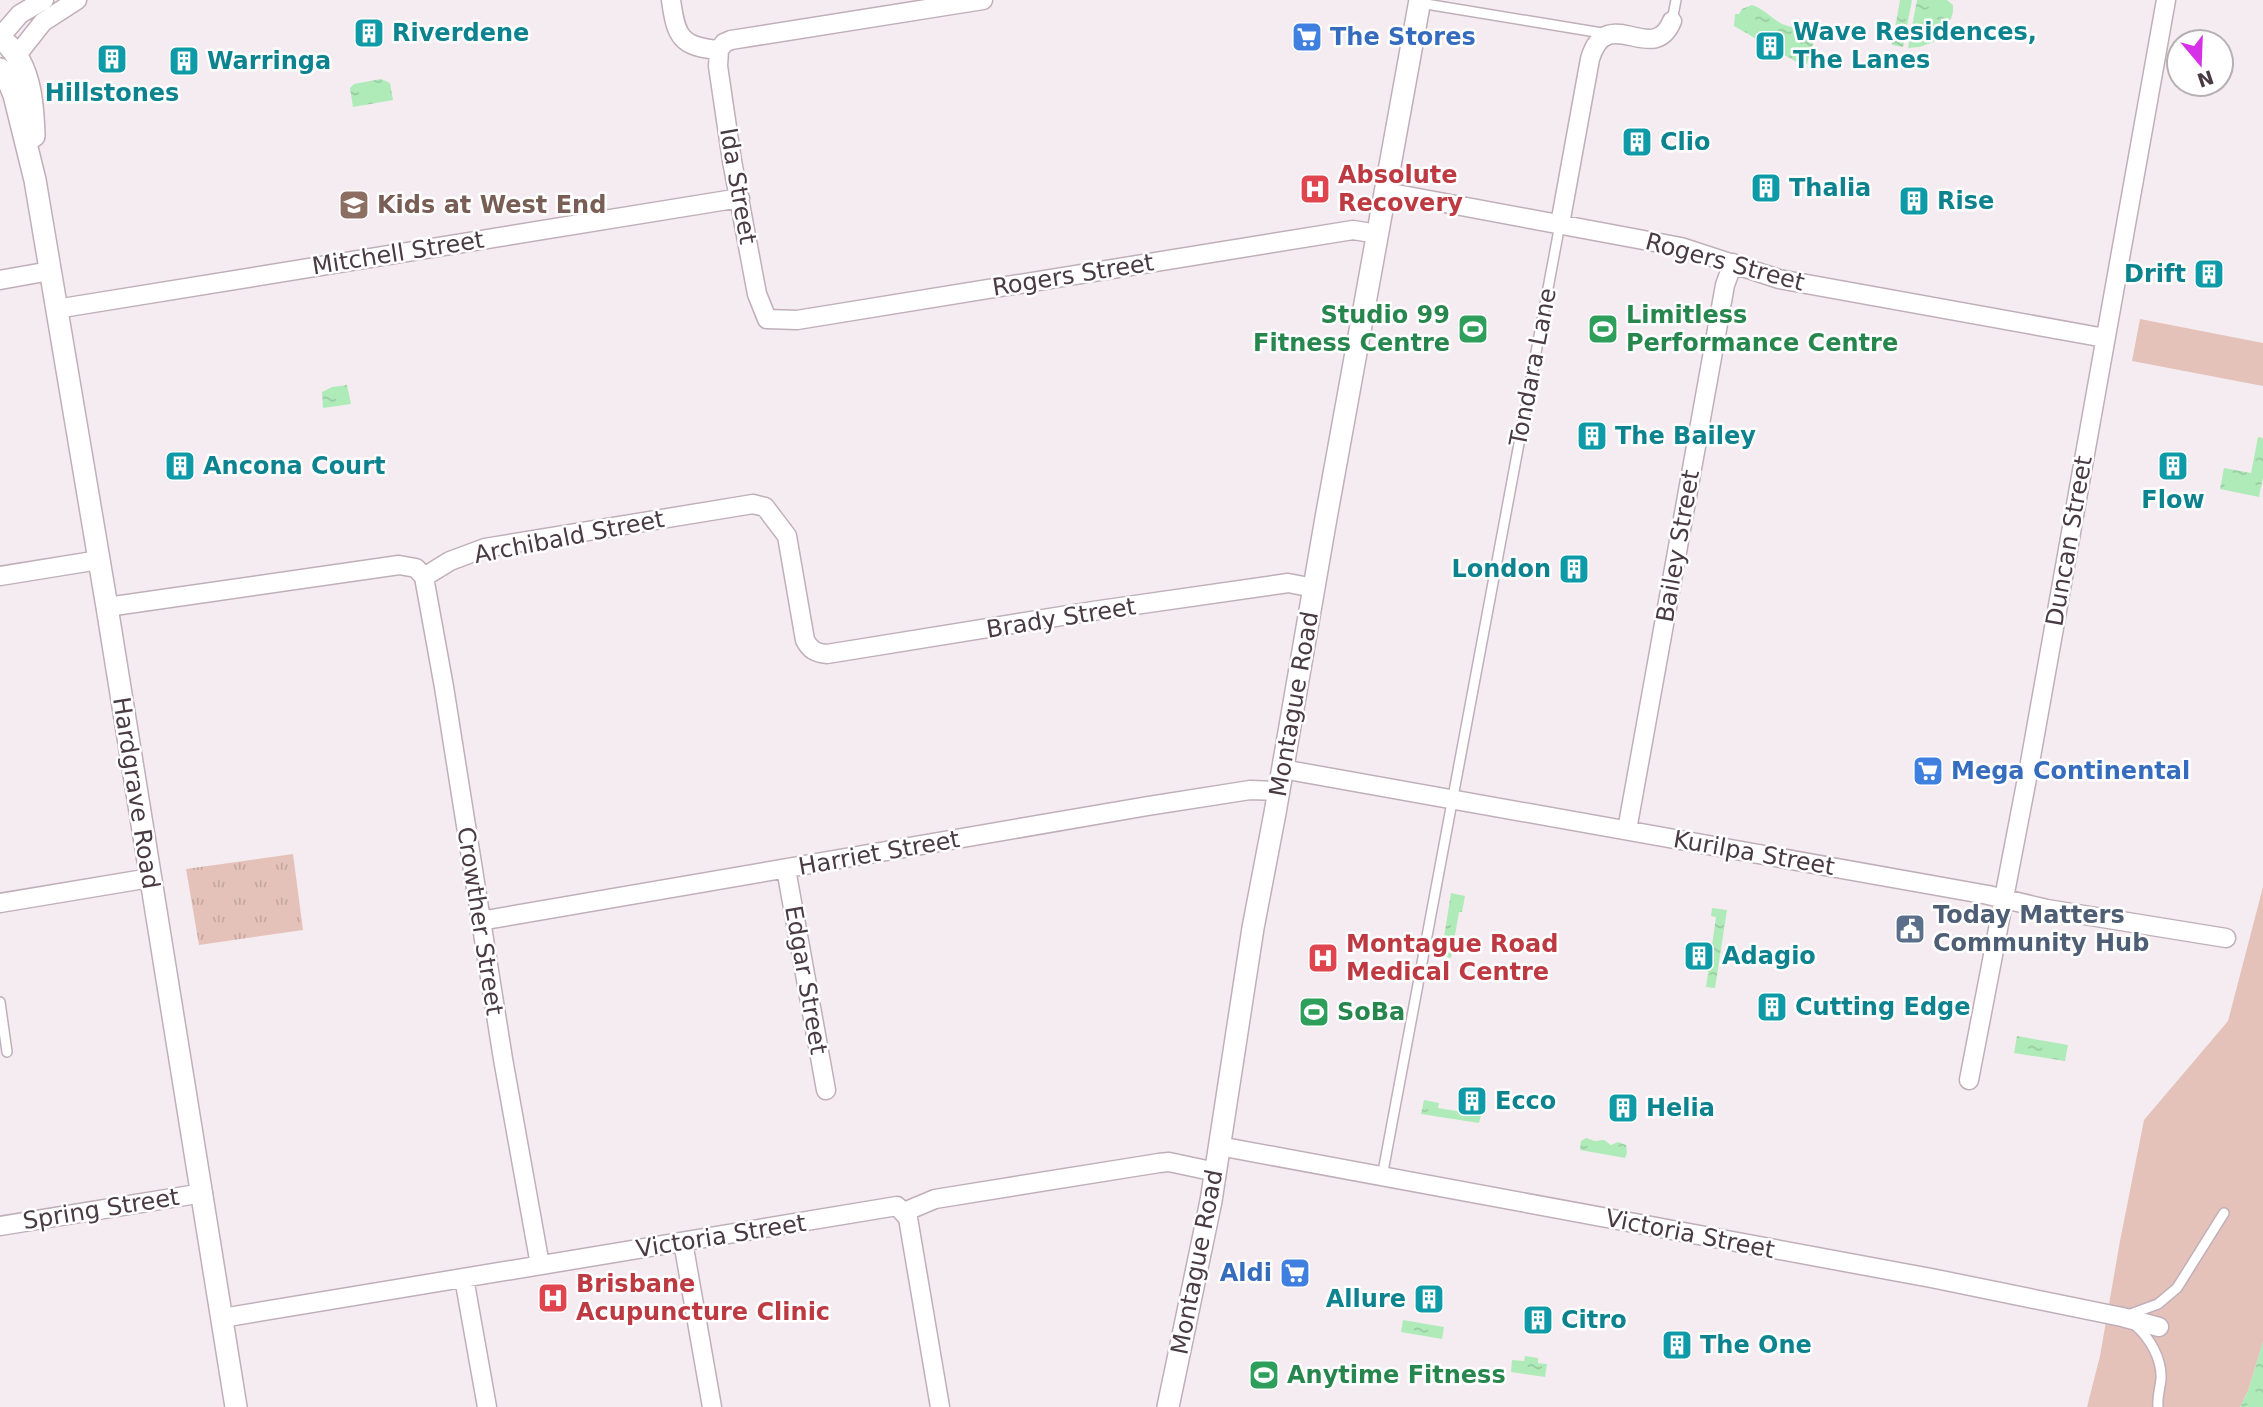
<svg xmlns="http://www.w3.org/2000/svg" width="2263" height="1407" font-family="'DejaVu Sans',sans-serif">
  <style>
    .grass { fill: url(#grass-tufts) }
    .green { fill: #e5c2b9 }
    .water { fill: url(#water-ripples) }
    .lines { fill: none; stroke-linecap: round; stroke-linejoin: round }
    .service-casing { stroke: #c0afb9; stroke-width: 12 }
    .minor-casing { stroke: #c0afb9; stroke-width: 21 }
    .tertiary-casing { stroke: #c0afb9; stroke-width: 24 }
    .service { stroke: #fff; stroke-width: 9 }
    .minor { stroke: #fff; stroke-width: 18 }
    .tertiary { stroke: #fff; stroke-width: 21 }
    .labels { text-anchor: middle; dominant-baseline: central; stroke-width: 5; stroke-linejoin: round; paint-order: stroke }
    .culture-label { font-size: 24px; font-weight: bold; fill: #0d838f; stroke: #fff; text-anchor: start }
    .shop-label { font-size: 24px; font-weight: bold; fill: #366cbe; stroke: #fff; text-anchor: start }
    .health-label { font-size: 24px; font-weight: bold; fill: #be3a42; stroke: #fff; text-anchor: start }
    .street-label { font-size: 24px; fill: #493a43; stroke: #fff }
    .education-label { font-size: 24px; font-weight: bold; fill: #785e54; stroke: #fff; text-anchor: start }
    .leisure-label { font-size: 24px; font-weight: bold; fill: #27864d; stroke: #fff; text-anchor: start }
    .service-label { font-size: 24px; font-weight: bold; fill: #4e5e75; stroke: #fff; text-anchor: start }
  </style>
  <defs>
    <pattern id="grass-tufts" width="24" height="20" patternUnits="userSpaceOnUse" patternTransform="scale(1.75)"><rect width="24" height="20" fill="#e5c2b9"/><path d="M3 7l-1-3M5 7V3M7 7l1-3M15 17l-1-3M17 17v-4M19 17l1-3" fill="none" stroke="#c6a7a0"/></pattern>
    <pattern id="water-ripples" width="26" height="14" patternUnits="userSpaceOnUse" patternTransform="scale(1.75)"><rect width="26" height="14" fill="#afebb9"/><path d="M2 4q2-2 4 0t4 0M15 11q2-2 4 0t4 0" fill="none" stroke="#98caa0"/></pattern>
  </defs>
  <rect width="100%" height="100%" fill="#f5ecf1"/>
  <!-- grass -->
  <path class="grass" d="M293,854L303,930L199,945L186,869Z"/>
  <!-- green -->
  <path class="green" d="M2140,319L2263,343V386L2132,361Z
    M2263,887V1342L2248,1391L2240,1407H2087L2100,1356L2120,1241L2144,1120L2228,1021Z"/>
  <!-- water -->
  <path class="water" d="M1900,0H1912L1903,47L1892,45Z
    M1917,0H1947L1953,5C1954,22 1946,24 1935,34L1934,42L1919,47L1908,48Z
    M1752,5C1764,9 1771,18 1782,24C1790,27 1797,28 1804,33H1810L1813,44L1807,64L1802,65L1734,26L1735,14H1739L1742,9Z
    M381,79L390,83L393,100L353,107L350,88L354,84Z
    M347,385L351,404L323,408L322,392L332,387Z
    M2258,437L2263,438V478L2259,497L2220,489L2224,468L2251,473Z
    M1451,893L1465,896L1462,912H1459L1451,958L1441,956Z
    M1712,908L1727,910L1715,988L1706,987L1716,917L1711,916Z
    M2017,1036L2068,1045L2065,1061L2014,1053Z
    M1424,1100L1439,1103L1438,1108L1481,1115L1479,1123L1421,1114Z
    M1586,1138L1595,1141L1604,1140L1611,1145L1618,1142L1626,1145L1627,1153L1625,1158L1580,1150L1581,1141Z
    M1403,1320L1444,1327L1442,1339L1401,1332Z
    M2263,1342V1407H2240L2248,1391Z
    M1525,1356L1538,1358V1363L1547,1364L1545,1377L1511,1372L1512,1360L1524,1361Z"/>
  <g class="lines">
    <!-- service casing -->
    <g class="service-casing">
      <path id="service" d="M1420,3L1608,34
        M1672,21L1676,0
        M0,1002L7,1052
        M1382,1177L1560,224
        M2128,1315L2158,1304L2177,1288L2224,1213
        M2135,1325C2150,1338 2162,1359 2161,1379C2160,1389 2157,1397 2158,1407"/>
    </g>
    <!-- minor casing -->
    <g class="minor-casing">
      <path id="minor" d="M671,0C676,36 680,47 719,50
        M0,37L20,14L44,0
        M719,50L718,66L732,161L757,294L767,319L797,320L1353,230L1378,234
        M719,50L724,43L731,40L983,0
        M17,55L43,22L77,0
        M1386,192L1681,247L1779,279L2105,338
        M1560,224L1590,59C1607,1 1653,68 1672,21
        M0,280L50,271
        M56,309L740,198
        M0,576L99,560
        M424,577L444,687L503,1059L540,1265
        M107,607L399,565L416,568L424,577L450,561L485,548L753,504L765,507L787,536L805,640C810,650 816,653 827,654L1093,611L1288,583L1314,588
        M1282,769L1988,895L2047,909L2226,938
        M1627,830L1725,285L1733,263
        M786,869L826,1090
        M0,903L150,878
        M480,921L1148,806L1250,790L1279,791
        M1969,1080L2029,768L2166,0
        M1219,1146L1931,1278L2122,1317L2159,1327
        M904,1212L935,1199L1159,1163L1169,1162L1216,1172
        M0,1226L203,1193
        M683,1242L712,1407
        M464,1278L487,1407
        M222,1318L897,1206L908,1218L940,1407"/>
    </g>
    <!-- tertiary casing -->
    <g class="tertiary-casing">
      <path id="tertiary" d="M0,38C30,60 33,101 34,136
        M0,69L7,78L14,95L35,180L107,607L236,1407
        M1168,1407L1211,1201L1253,928L1275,813L1326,518L1420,0"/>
    </g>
    <!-- service -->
    <use href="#service" class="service"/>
    <!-- minor -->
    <use href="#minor" class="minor"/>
    <!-- tertiary -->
    <use href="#tertiary" class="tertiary"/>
  </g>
  <!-- icons -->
  <defs>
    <g id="building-square" transform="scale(1.575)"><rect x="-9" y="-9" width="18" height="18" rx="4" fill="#0f9aa8" stroke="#fff"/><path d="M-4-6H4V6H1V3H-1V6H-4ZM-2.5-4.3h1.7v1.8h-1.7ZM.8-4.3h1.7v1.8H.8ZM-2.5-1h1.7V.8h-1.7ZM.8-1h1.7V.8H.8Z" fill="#fff"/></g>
    <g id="supermarket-square" transform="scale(1.575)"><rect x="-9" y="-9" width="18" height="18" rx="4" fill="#3f7fe0" stroke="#fff"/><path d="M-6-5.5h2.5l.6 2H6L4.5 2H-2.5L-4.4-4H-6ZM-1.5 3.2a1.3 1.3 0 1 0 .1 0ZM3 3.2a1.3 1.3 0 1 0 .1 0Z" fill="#fff"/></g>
    <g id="hospital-square" transform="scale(1.575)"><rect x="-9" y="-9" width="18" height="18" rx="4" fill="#e0444e" stroke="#fff"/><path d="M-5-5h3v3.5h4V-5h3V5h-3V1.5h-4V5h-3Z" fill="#fff"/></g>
    <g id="school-square" transform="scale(1.575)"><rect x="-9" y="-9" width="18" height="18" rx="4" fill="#8d6e63" stroke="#fff"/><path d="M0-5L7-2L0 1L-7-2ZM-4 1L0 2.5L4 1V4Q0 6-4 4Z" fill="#fff"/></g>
    <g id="stadium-square" transform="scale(1.575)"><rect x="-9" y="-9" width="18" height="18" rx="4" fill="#2e9e5b" stroke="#fff"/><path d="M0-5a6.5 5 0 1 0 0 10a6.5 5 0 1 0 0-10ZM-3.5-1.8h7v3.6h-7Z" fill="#fff"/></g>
    <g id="civic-square" transform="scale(1.575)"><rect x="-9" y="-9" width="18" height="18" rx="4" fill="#5c6f8a" stroke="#fff"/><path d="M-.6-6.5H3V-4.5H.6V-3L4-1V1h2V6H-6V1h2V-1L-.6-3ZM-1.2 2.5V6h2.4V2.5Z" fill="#fff"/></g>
  </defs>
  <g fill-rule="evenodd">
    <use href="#building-square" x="369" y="33"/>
    <use href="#supermarket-square" x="1307" y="37"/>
    <use href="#building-square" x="1770" y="46"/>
    <use href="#building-square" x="112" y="59"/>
    <use href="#building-square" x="184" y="61"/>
    <use href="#building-square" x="1637" y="142"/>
    <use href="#building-square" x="1766" y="188"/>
    <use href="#hospital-square" x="1315" y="189"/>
    <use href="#building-square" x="1914" y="201"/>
    <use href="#school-square" x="354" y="205"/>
    <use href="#building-square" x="2209" y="274"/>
    <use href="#stadium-square" x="1473" y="329"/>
    <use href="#stadium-square" x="1603" y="329"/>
    <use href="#building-square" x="1592" y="436"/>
    <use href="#building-square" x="180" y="466"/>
    <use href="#building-square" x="2173" y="466"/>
    <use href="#building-square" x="1574" y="569"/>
    <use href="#supermarket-square" x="1928" y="771"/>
    <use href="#civic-square" x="1910" y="929"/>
    <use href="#building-square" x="1699" y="956"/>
    <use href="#hospital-square" x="1323" y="958"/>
    <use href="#building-square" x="1772" y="1007"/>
    <use href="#stadium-square" x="1314" y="1012"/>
    <use href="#building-square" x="1472" y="1101"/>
    <use href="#building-square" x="1623" y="1108"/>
    <use href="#supermarket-square" x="1295" y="1273"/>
    <use href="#hospital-square" x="553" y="1298"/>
    <use href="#building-square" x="1429" y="1299"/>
    <use href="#building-square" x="1538" y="1320"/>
    <use href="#building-square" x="1677" y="1345"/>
    <use href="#stadium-square" x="1264" y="1375"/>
  </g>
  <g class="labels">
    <!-- culture labels -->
    <g class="culture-label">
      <text x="1793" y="32">Wave Residences,<tspan x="1793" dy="28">The Lanes</tspan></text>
      <text x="392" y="33">Riverdene</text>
      <text x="207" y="61">Warringa</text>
      <text x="112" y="93" text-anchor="middle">Hillstones</text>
      <text x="1660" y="142">Clio</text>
      <text x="1789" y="188">Thalia</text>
      <text x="1937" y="201">Rise</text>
      <text x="2186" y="274" text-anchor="end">Drift</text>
      <text x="1615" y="436">The Bailey</text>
      <text x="203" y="466">Ancona Court</text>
      <text x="2173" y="500" text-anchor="middle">Flow</text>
      <text x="1551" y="569" text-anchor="end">London</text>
      <text x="1722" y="956">Adagio</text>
      <text x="1795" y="1007">Cutting Edge</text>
      <text x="1495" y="1101">Ecco</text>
      <text x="1646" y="1108">Helia</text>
      <text x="1406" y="1299" text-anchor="end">Allure</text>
      <text x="1561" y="1320">Citro</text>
      <text x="1700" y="1345">The One</text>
    </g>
    <!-- shop labels -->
    <g class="shop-label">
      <text x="1330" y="37">The Stores</text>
      <text x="1951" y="771">Mega Continental</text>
      <text x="1272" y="1273" text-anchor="end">Aldi</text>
    </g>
    <!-- health labels -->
    <g class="health-label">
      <text x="1338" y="175">Absolute<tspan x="1338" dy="28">Recovery</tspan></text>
      <text x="1346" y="944">Montague Road<tspan x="1346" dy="28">Medical Centre</tspan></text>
      <text x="576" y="1284">Brisbane<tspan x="576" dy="28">Acupuncture Clinic</tspan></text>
    </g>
    <!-- street labels -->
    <g class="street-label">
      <text transform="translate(738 186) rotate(80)">Ida Street</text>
      <text transform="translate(398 253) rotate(-9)">Mitchell Street</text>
      <text transform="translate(1725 262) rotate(15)">Rogers Street</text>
      <text transform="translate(1073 275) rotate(-9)">Rogers Street</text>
      <text transform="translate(1533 367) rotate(-79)">Tondara Lane</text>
      <text transform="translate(569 537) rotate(-11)">Archibald Street</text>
      <text transform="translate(2069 541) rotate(-80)">Duncan Street</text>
      <text transform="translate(1678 546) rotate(-80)">Bailey Street</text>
      <text transform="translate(1061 618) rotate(-9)">Brady Street</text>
      <text transform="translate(1294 704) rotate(-80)">Montague Road</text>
      <text transform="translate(136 793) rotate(81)">Hardgrave Road</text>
      <text transform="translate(879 853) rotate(-10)">Harriet Street</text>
      <text transform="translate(1754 853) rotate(10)">Kurilpa Street</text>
      <text transform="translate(480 921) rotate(81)">Crowther Street</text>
      <text transform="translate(806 980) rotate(80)">Edgar Street</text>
      <text transform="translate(101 1209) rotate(-9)">Spring Street</text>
      <text transform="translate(1690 1234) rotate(11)">Victoria Street</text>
      <text transform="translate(721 1236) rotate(-9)">Victoria Street</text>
      <text transform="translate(1197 1262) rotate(-79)">Montague Road</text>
    </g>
    <!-- education labels -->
    <g class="education-label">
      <text x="377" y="205">Kids at West End</text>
    </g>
    <!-- leisure labels -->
    <g class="leisure-label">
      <text x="1450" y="315" text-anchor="end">Studio 99<tspan x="1450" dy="28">Fitness Centre</tspan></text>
      <text x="1626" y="315">Limitless<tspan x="1626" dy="28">Performance Centre</tspan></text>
      <text x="1337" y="1012">SoBa</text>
      <text x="1287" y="1375">Anytime Fitness</text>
    </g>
    <!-- service labels -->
    <g class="service-label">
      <text x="1933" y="915">Today Matters<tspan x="1933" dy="28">Community Hub</tspan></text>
    </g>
  </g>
  <!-- north arrow -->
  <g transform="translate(2200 63) rotate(161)"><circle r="33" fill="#ffffff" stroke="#b6b0b4" stroke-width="2"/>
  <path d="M0-5L12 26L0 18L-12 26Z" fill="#d731e7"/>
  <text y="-10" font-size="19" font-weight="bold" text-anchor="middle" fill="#493a43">N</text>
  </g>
</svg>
